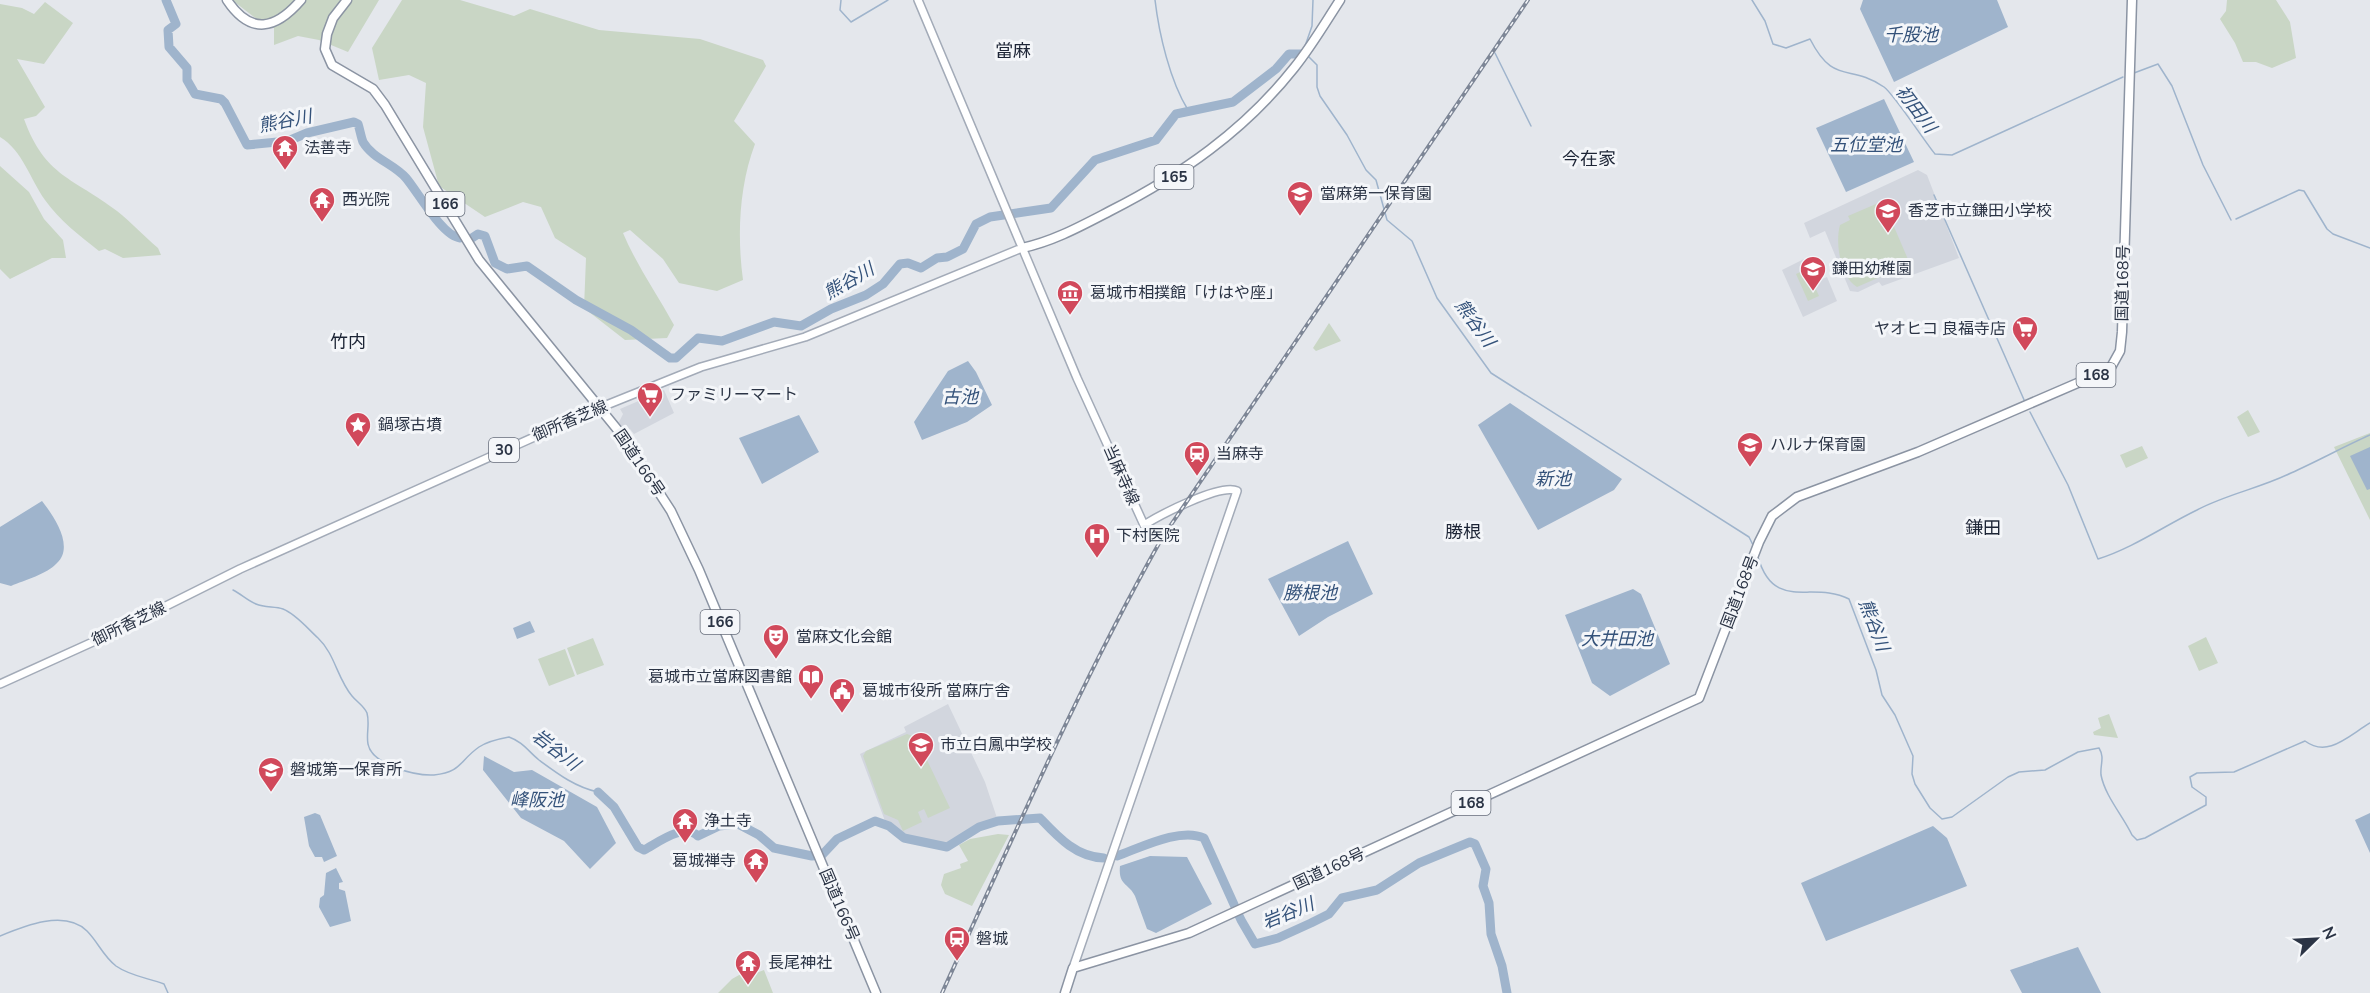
<svg xmlns="http://www.w3.org/2000/svg" width="2370" height="993" font-family="'Nunito Sans','Noto Sans JP',sans-serif">
  <style>
    .built { fill: #d2d6de }
    .green { fill: #c9d6c5 }
    .water { fill: #9fb4cc }
    .lines { fill: none; stroke-linecap: round; stroke-linejoin: round }
    .stream { stroke: #9fb4cc; stroke-width: 1.5 }
    .river { stroke: #9fb4cc; stroke-width: 9 }
    .major-casing { stroke: #a3abb8; stroke-width: 10 }
    .highway-casing { stroke: #8b94a3; stroke-width: 11 }
    .major { stroke: #fff; stroke-width: 7 }
    .highway { stroke: #fff; stroke-width: 8 }
    .rail-casing { stroke: #7d8696; stroke-width: 4 }
    .rail { stroke: #f4f6f9; stroke-width: 1.5; stroke-dasharray: 4.5; stroke-linecap: butt }
    .labels { text-anchor: middle; dominant-baseline: central; stroke-width: 6; stroke-linejoin: round; paint-order: stroke }
    .shield { fill: #f4f6f9; stroke: #676e7b; stroke-width: 1.5 }
    .shield-label { font-size: 15px; font-weight: bold; fill: #2b3445 }
    .poi-label { font-size: 16px; fill: #2b3445; stroke: #f4f6f9; text-anchor: start }
    .street-label { font-size: 16px; fill: #2b3445; stroke: #f4f6f9 }
    .water-label { font-size: 18px; font-style: italic; fill: #34527a; stroke: #f4f6f9 }
    .neighbourhood-label { font-size: 18px; fill: #1d2536; stroke: #f4f6f9 }
  </style>
  <rect width="100%" height="100%" fill="#e4e7ec"/>
  <!-- built -->
  <path class="built" d="M1918,170L1927,175L1959,258L1882,286L1879,282L1858,292L1850,291L1825,231L1810,238L1804,223Z
    M1804,259L1815,282L1827,277L1837,301L1803,317L1782,270Z
    M664,390L674,413L634,434L630,429L626,433L619,422L623,414L620,409Z
    M948,704L985,782L997,818L963,834L947,845L907,837L885,821L860,754L906,732L904,727Z"/>
  <!-- green -->
  <path class="green" d="M232,0H379L348,52L319,40L298,36L274,45V28L254,17Z
    M402,0H460L514,16L530,9L599,30L700,39L763,60L766,66L734,121L755,144C739,186 737,236 743,280L717,291L679,283L663,259L630,230L623,233C637,266 657,294 674,325L667,338L625,340L584,308L586,258L555,238L541,207L523,202L485,217L439,186L423,127L426,83L409,75L379,80L372,48Z
    M2227,0H2276L2290,22L2296,58L2272,68L2256,62H2243L2235,43L2220,19L2226,11Z
    M45,2L73,23L44,64L17,59L45,107L36,116L24,119C45,177 74,178 117,211C131,222 144,236 158,248L161,255L123,258L105,249L99,251C80,236 59,220 45,200C30,179 23,151 0,137V4L22,8L34,14Z
    M0,166L29,192L44,219L63,240L66,258H52L10,279L0,269Z
    M1883,201L1910,264L1857,287C1840,277 1835,242 1840,225L1850,220L1848,216Z
    M1807,269L1819,296L1808,301L1796,274Z
    M1329,323L1341,341L1316,351L1313,348Z
    M2248,410L2260,432L2248,437L2237,417Z
    M2370,433V520L2334,447Z
    M2142,446L2148,458L2126,468L2120,455Z
    M2206,637L2218,663L2199,671L2188,646Z
    M593,638L604,665L577,675L567,648Z
    M565,649L575,676L549,686L538,659Z
    M2109,714L2118,738L2094,735L2093,732L2101,728L2098,718Z
    M907,734L916,737L950,808L928,818L924,809L918,812L922,822L903,831L898,820L884,814L863,756L866,751Z
    M998,834L1009,835L972,906L945,894L941,885L944,874L961,868L960,864L968,861L959,845L970,839Z
    M748,970L751,975L764,970L773,993H718L732,979Z"/>
  <!-- water -->
  <path class="water" d="M1863,0H1997L2008,27L1894,82L1860,9Z
    M1884,99L1914,162L1846,192L1816,128Z
    M968,361L976,372L992,405L967,422L922,440L914,422L948,371Z
    M1510,403L1622,479L1614,490L1538,530L1478,425Z
    M799,415L819,452L762,484L739,438Z
    M2370,447V489L2367,490L2350,456Z
    M42,501C53,515 75,546 57,563C47,574 25,580 11,586L0,583V527Z
    M1348,541L1373,594L1328,617L1299,636L1268,579Z
    M1633,589L1641,594L1670,664L1610,696L1592,683L1565,615Z
    M530,621L535,632L517,639L513,628Z
    M484,756L514,772L532,770L597,807L616,843L590,869L564,841L521,818L483,770Z
    M315,813L320,815L337,856L324,862L322,857H315L309,846L304,817Z
    M2370,813V853L2355,820Z
    M1933,826L1947,838L1967,886L1826,941L1801,883Z
    M1150,856L1187,857L1212,904L1156,933L1147,929C1143,918 1139,907 1135,896C1129,883 1118,886 1120,866Z
    M336,868L343,882L339,883V889L345,891L351,921L330,927L319,907L320,898L324,895L326,873Z
    M2078,947L2101,993H2022L2010,970Z"/>
  <g class="lines">
    <!-- stream -->
    <path class="stream" d="M841,0L840,10L851,22L888,0
      M1155,0C1159,34 1170,81 1188,110
      M1752,0L1765,21L1773,44L1786,48L1810,39C1834,86 1849,63 1884,87C1893,93 1925,142 1935,154L1952,155L2123,77
      M1304,49L1312,26L1313,0
      M1495,53L1531,126
      M1307,55L1317,65V87L1320,96L1347,135L1366,170L1376,180L1387,220L1412,241L1437,298L1491,373L1749,537L1754,547
      M2134,73L2158,64L2172,86L2203,165L2231,220
      M1934,195L2025,402
      M2236,219L2299,190L2304,191L2327,229L2333,234L2370,248
      M2030,412L2068,485L2098,559C2133,548 2164,526 2197,510C2227,494 2261,488 2291,473C2318,461 2343,447 2370,435
      M1758,557C1774,613 1813,580 1849,599L1876,670L1882,695L1895,715L1913,756L1912,774L1915,784L1930,808L1942,819L1952,817L2008,777L2019,772L2045,770L2078,752L2099,748C2105,758 2100,764 2101,775C2105,796 2123,816 2132,835L2137,840L2145,838L2206,805V797L2192,787L2190,777L2197,773L2234,772L2305,741C2328,758 2348,736 2370,723
      M233,590C241,594 248,601 256,604C265,608 275,606 283,609C296,614 308,629 318,638C335,654 337,678 352,696C357,702 364,706 367,713C370,724 366,734 368,744C372,765 416,776 434,775C462,772 459,761 479,747C488,741 498,739 509,737C523,742 528,751 539,760C558,774 575,787 598,792
      M0,936C24,926 65,909 87,931C98,942 103,956 116,966C130,976 148,978 164,984L168,993"/>
    <!-- river -->
    <path class="river" d="M166,0L176,24L168,30L169,47L187,68V80L195,94L221,99L225,103L247,145L288,141L307,133L354,122L358,124C360,130 361,137 363,142C373,159 394,164 406,178C418,192 442,236 460,238
      M472,238L478,234L485,236L495,263L507,269L527,266L576,300L631,330L670,358H676L698,338L722,341L774,322L801,326L831,309L866,295L883,284L900,264L908,263L921,268L937,258L947,257L963,249L976,224L990,217L1051,208L1095,160L1156,140L1176,114L1233,102L1276,69L1289,54H1302
      M598,792L614,807L638,847L644,850C659,842 683,823 698,836L719,826L738,824L759,835L774,848L812,856L822,855L837,839L875,821L889,826L904,838L947,847L979,827L998,821L1040,818C1058,837 1076,857 1104,858
      M1117,856C1140,848 1180,827 1204,838L1241,920L1255,944L1278,938L1311,923L1329,914L1342,898L1377,890L1419,863L1470,842L1475,844L1486,869L1483,886L1489,903L1491,934L1502,966L1507,993"/>
    <!-- major casing -->
    <g class="major-casing">
      <path id="major" d="M918,0L1077,378L1144,525C1160,515 1221,483 1237,491L1073,968
        M0,684L106,636L240,569L599,408L701,367L805,337L1022,248"/>
    </g>
    <!-- highway casing -->
    <g class="highway-casing">
      <path id="highway" d="M227,0C251,36 276,29 301,0
        M347,0L333,18L327,34L325,49L332,65L373,89L385,105L479,260L621,434L671,511L699,570L876,993
        M1022,248C1054,241 1081,226 1110,211C1181,175 1244,131 1294,68C1311,47 1325,23 1340,0
        M1065,993L1073,968L1189,933L1699,698L1759,542L1772,516L1797,497L1918,452L2110,369L2120,351L2122,332L2132,0"/>
    </g>
    <!-- major -->
    <use href="#major" class="major"/>
    <!-- highway -->
    <use href="#highway" class="highway"/>
    <!-- rail casing -->
    <g class="rail-casing">
      <path id="rail" d="M942,993C1012,840 1079,685 1162,538L1528,0"/>
    </g>
    <!-- rail -->
    <use href="#rail" class="rail"/>
  </g>
  <!-- icons -->
  <defs>
    <g id="temple-pin" transform="scale(1.35)"><path d="M0 17L-7.5 6A9.5 9.5 0 1 1 7.5 6Z" fill="#d1495b" stroke="#f4f6f9"/><path d="M0-6L5-2H3V0L6.5 2.5H4V6H1.5V3h-3V6H-4V2.5H-6.5L-3 0V-2H-5Z" fill="#fff"/></g>
    <g id="school-pin" transform="scale(1.35)"><path d="M0 17L-7.5 6A9.5 9.5 0 1 1 7.5 6Z" fill="#d1495b" stroke="#f4f6f9"/><path d="M0-5L7-2L0 1L-7-2ZM-4 1L0 2.5L4 1V4Q0 6-4 4Z" fill="#fff"/></g>
    <g id="museum-pin" transform="scale(1.35)"><path d="M0 17L-7.5 6A9.5 9.5 0 1 1 7.5 6Z" fill="#d1495b" stroke="#f4f6f9"/><path d="M0-6L6-3V-2H-6V-3ZM-5-1h2V3h-2ZM-1-1h2V3h-2ZM3-1h2V3H3ZM-6 4H6V6H-6Z" fill="#fff"/></g>
    <g id="supermarket-pin" transform="scale(1.35)"><path d="M0 17L-7.5 6A9.5 9.5 0 1 1 7.5 6Z" fill="#d1495b" stroke="#f4f6f9"/><path d="M-6-5.5h2.5l.6 2H6L4.5 2H-2.5L-4.4-4H-6ZM-1.5 3.2a1.3 1.3 0 1 0 .1 0ZM3 3.2a1.3 1.3 0 1 0 .1 0Z" fill="#fff"/></g>
    <g id="sight-pin" transform="scale(1.35)"><path d="M0 17L-7.5 6A9.5 9.5 0 1 1 7.5 6Z" fill="#d1495b" stroke="#f4f6f9"/><path d="M0-6L1.8-2.2L6-1.7L2.9 1.2L3.7 5.4L0 3.3L-3.7 5.4L-2.9 1.2L-6-1.7L-1.8-2.2Z" fill="#fff"/></g>
    <g id="station-pin" transform="scale(1.35)"><path d="M0 17L-7.5 6A9.5 9.5 0 1 1 7.5 6Z" fill="#d1495b" stroke="#f4f6f9"/><path d="M-3-6H3Q5-6 5-4V2Q5 4 3 4L4.5 6H3L1.5 4h-3L-3 6H-4.5L-3 4Q-5 4-5 2V-4Q-5-6-3-6ZM-3.5-4v3h7v-3ZM-3.5 1v1.5H-2V1ZM2 1v1.5H3.5V1Z" fill="#fff"/></g>
    <g id="hospital-pin" transform="scale(1.35)"><path d="M0 17L-7.5 6A9.5 9.5 0 1 1 7.5 6Z" fill="#d1495b" stroke="#f4f6f9"/><path d="M-5-5h3v3.5h4V-5h3V5h-3V1.5h-4V5h-3Z" fill="#fff"/></g>
    <g id="theatre-pin" transform="scale(1.35)"><path d="M0 17L-7.5 6A9.5 9.5 0 1 1 7.5 6Z" fill="#d1495b" stroke="#f4f6f9"/><path d="M-5-5.5Q0-4 5-5.5V0Q5 5 0 6Q-5 5-5 0ZM-3.3-2.5H-1v1.5H-3.3ZM1-2.5H3.3v1.5H1ZM-2.8 1Q0 5.5 2.8 1Z" fill="#fff"/></g>
    <g id="library-pin" transform="scale(1.35)"><path d="M0 17L-7.5 6A9.5 9.5 0 1 1 7.5 6Z" fill="#d1495b" stroke="#f4f6f9"/><path d="M-6-4Q-3-5.5-.7-3.5V5Q-3 3-6 4ZM6-4Q3-5.5 .7-3.5V5Q3 3 6 4Z" fill="#fff"/></g>
    <g id="civic-pin" transform="scale(1.35)"><path d="M0 17L-7.5 6A9.5 9.5 0 1 1 7.5 6Z" fill="#d1495b" stroke="#f4f6f9"/><path d="M-.6-6.5H3V-4.5H.6V-3L4-1V1h2V6H-6V1h2V-1L-.6-3ZM-1.2 2.5V6h2.4V2.5Z" fill="#fff"/></g>
  </defs>
  <g fill-rule="evenodd">
    <use href="#temple-pin" x="285" y="148"/>
    <use href="#school-pin" x="1300" y="194"/>
    <use href="#temple-pin" x="322" y="200"/>
    <use href="#school-pin" x="1888" y="211"/>
    <use href="#school-pin" x="1813" y="269"/>
    <use href="#museum-pin" x="1070" y="293"/>
    <use href="#supermarket-pin" x="2025" y="329"/>
    <use href="#supermarket-pin" x="650" y="395"/>
    <use href="#sight-pin" x="358" y="425"/>
    <use href="#school-pin" x="1750" y="445"/>
    <use href="#station-pin" x="1197" y="454"/>
    <use href="#hospital-pin" x="1097" y="536"/>
    <use href="#theatre-pin" x="776" y="637"/>
    <use href="#library-pin" x="811" y="677"/>
    <use href="#civic-pin" x="842" y="691"/>
    <use href="#school-pin" x="921" y="745"/>
    <use href="#school-pin" x="271" y="770"/>
    <use href="#temple-pin" x="685" y="821"/>
    <use href="#temple-pin" x="756" y="861"/>
    <use href="#station-pin" x="957" y="939"/>
    <use href="#temple-pin" x="748" y="963"/>
  </g>
  <g class="labels">
    <!-- shield labels -->
    <g class="shield">
      <rect x="1154.5" y="165" width="39" height="24" rx="4.5"/>
      <rect x="425.5" y="192" width="39" height="24" rx="4.5"/>
      <rect x="2076.5" y="363" width="39" height="24" rx="4.5"/>
      <rect x="489" y="438" width="30" height="24" rx="4.5"/>
      <rect x="700.5" y="610" width="39" height="24" rx="4.5"/>
      <rect x="1451.5" y="791" width="39" height="24" rx="4.5"/>
    </g>
    <g class="shield-label">
      <text x="1174" y="177">165</text>
      <text x="445" y="204">166</text>
      <text x="2096" y="375">168</text>
      <text x="504" y="450">30</text>
      <text x="720" y="622">166</text>
      <text x="1471" y="803">168</text>
    </g>
    <!-- poi labels -->
    <g class="poi-label">
      <text x="304" y="148">法善寺</text>
      <text x="1320" y="194">當麻第一保育園</text>
      <text x="342" y="200">西光院</text>
      <text x="1908" y="211">香芝市立鎌田小学校</text>
      <text x="1832" y="269">鎌田幼稚園</text>
      <text x="1090" y="293">葛城市相撲館「けはや座」</text>
      <text x="2006" y="329" text-anchor="end">ヤオヒコ 良福寺店</text>
      <text x="670" y="395">ファミリーマート</text>
      <text x="378" y="425">鍋塚古墳</text>
      <text x="1770" y="445">ハルナ保育園</text>
      <text x="1216" y="454">当麻寺</text>
      <text x="1116" y="536">下村医院</text>
      <text x="796" y="637">當麻文化会館</text>
      <text x="792" y="677" text-anchor="end">葛城市立當麻図書館</text>
      <text x="862" y="691">葛城市役所 當麻庁舎</text>
      <text x="940" y="745">市立白鳳中学校</text>
      <text x="290" y="770">磐城第一保育所</text>
      <text x="704" y="821">浄土寺</text>
      <text x="736" y="861" text-anchor="end">葛城禅寺</text>
      <text x="976" y="939">磐城</text>
      <text x="768" y="963">長尾神社</text>
    </g>
    <!-- street labels -->
    <g class="street-label">
      <text transform="translate(2123 283) rotate(-89)">国道168号</text>
      <text transform="translate(570 421) rotate(-23)">御所香芝線</text>
      <text transform="translate(639 463) rotate(56)">国道166号</text>
      <text transform="translate(1121 475) rotate(66)">当麻寺線</text>
      <text transform="translate(1740 592) rotate(-69)">国道168号</text>
      <text transform="translate(129 624) rotate(-26)">御所香芝線</text>
      <text transform="translate(1329 869) rotate(-25)">国道168号</text>
      <text transform="translate(839 905) rotate(67)">国道166号</text>
    </g>
    <!-- water labels -->
    <g class="water-label">
      <text x="1911" y="35">千股池</text>
      <text transform="translate(1916 109) rotate(53)">初田川</text>
      <text transform="translate(285 121) rotate(-11)">熊谷川</text>
      <text x="1866" y="145">五位堂池</text>
      <text transform="translate(849 281) rotate(-30)">熊谷川</text>
      <text transform="translate(1475 323) rotate(54)">熊谷川</text>
      <text x="960" y="397">古池</text>
      <text x="1553" y="479">新池</text>
      <text x="1310" y="593">勝根池</text>
      <text transform="translate(1874 625) rotate(69)">熊谷川</text>
      <text x="1617" y="639">大井田池</text>
      <text transform="translate(556 750) rotate(38)">岩谷川</text>
      <text x="537" y="800">峰阪池</text>
      <text transform="translate(1288 913) rotate(-22)">岩谷川</text>
    </g>
    <!-- neighbourhood labels -->
    <g class="neighbourhood-label">
      <text x="1013" y="51">當麻</text>
      <text x="1589" y="159">今在家</text>
      <text x="348" y="342">竹内</text>
      <text x="1983" y="528">鎌田</text>
      <text x="1463" y="532">勝根</text>
    </g>
  </g>
  <!-- north arrow -->
  <g transform="translate(2316 939) rotate(66)" stroke="#f4f6f9" stroke-width="4.5" paint-order="stroke">
  <path d="M0-4.5L10 22L0 15L-10 22Z" fill="#2b3445"/>
  <text y="-9" font-size="16" font-weight="bold" text-anchor="middle" fill="#2b3445">N</text>
  </g>
</svg>
